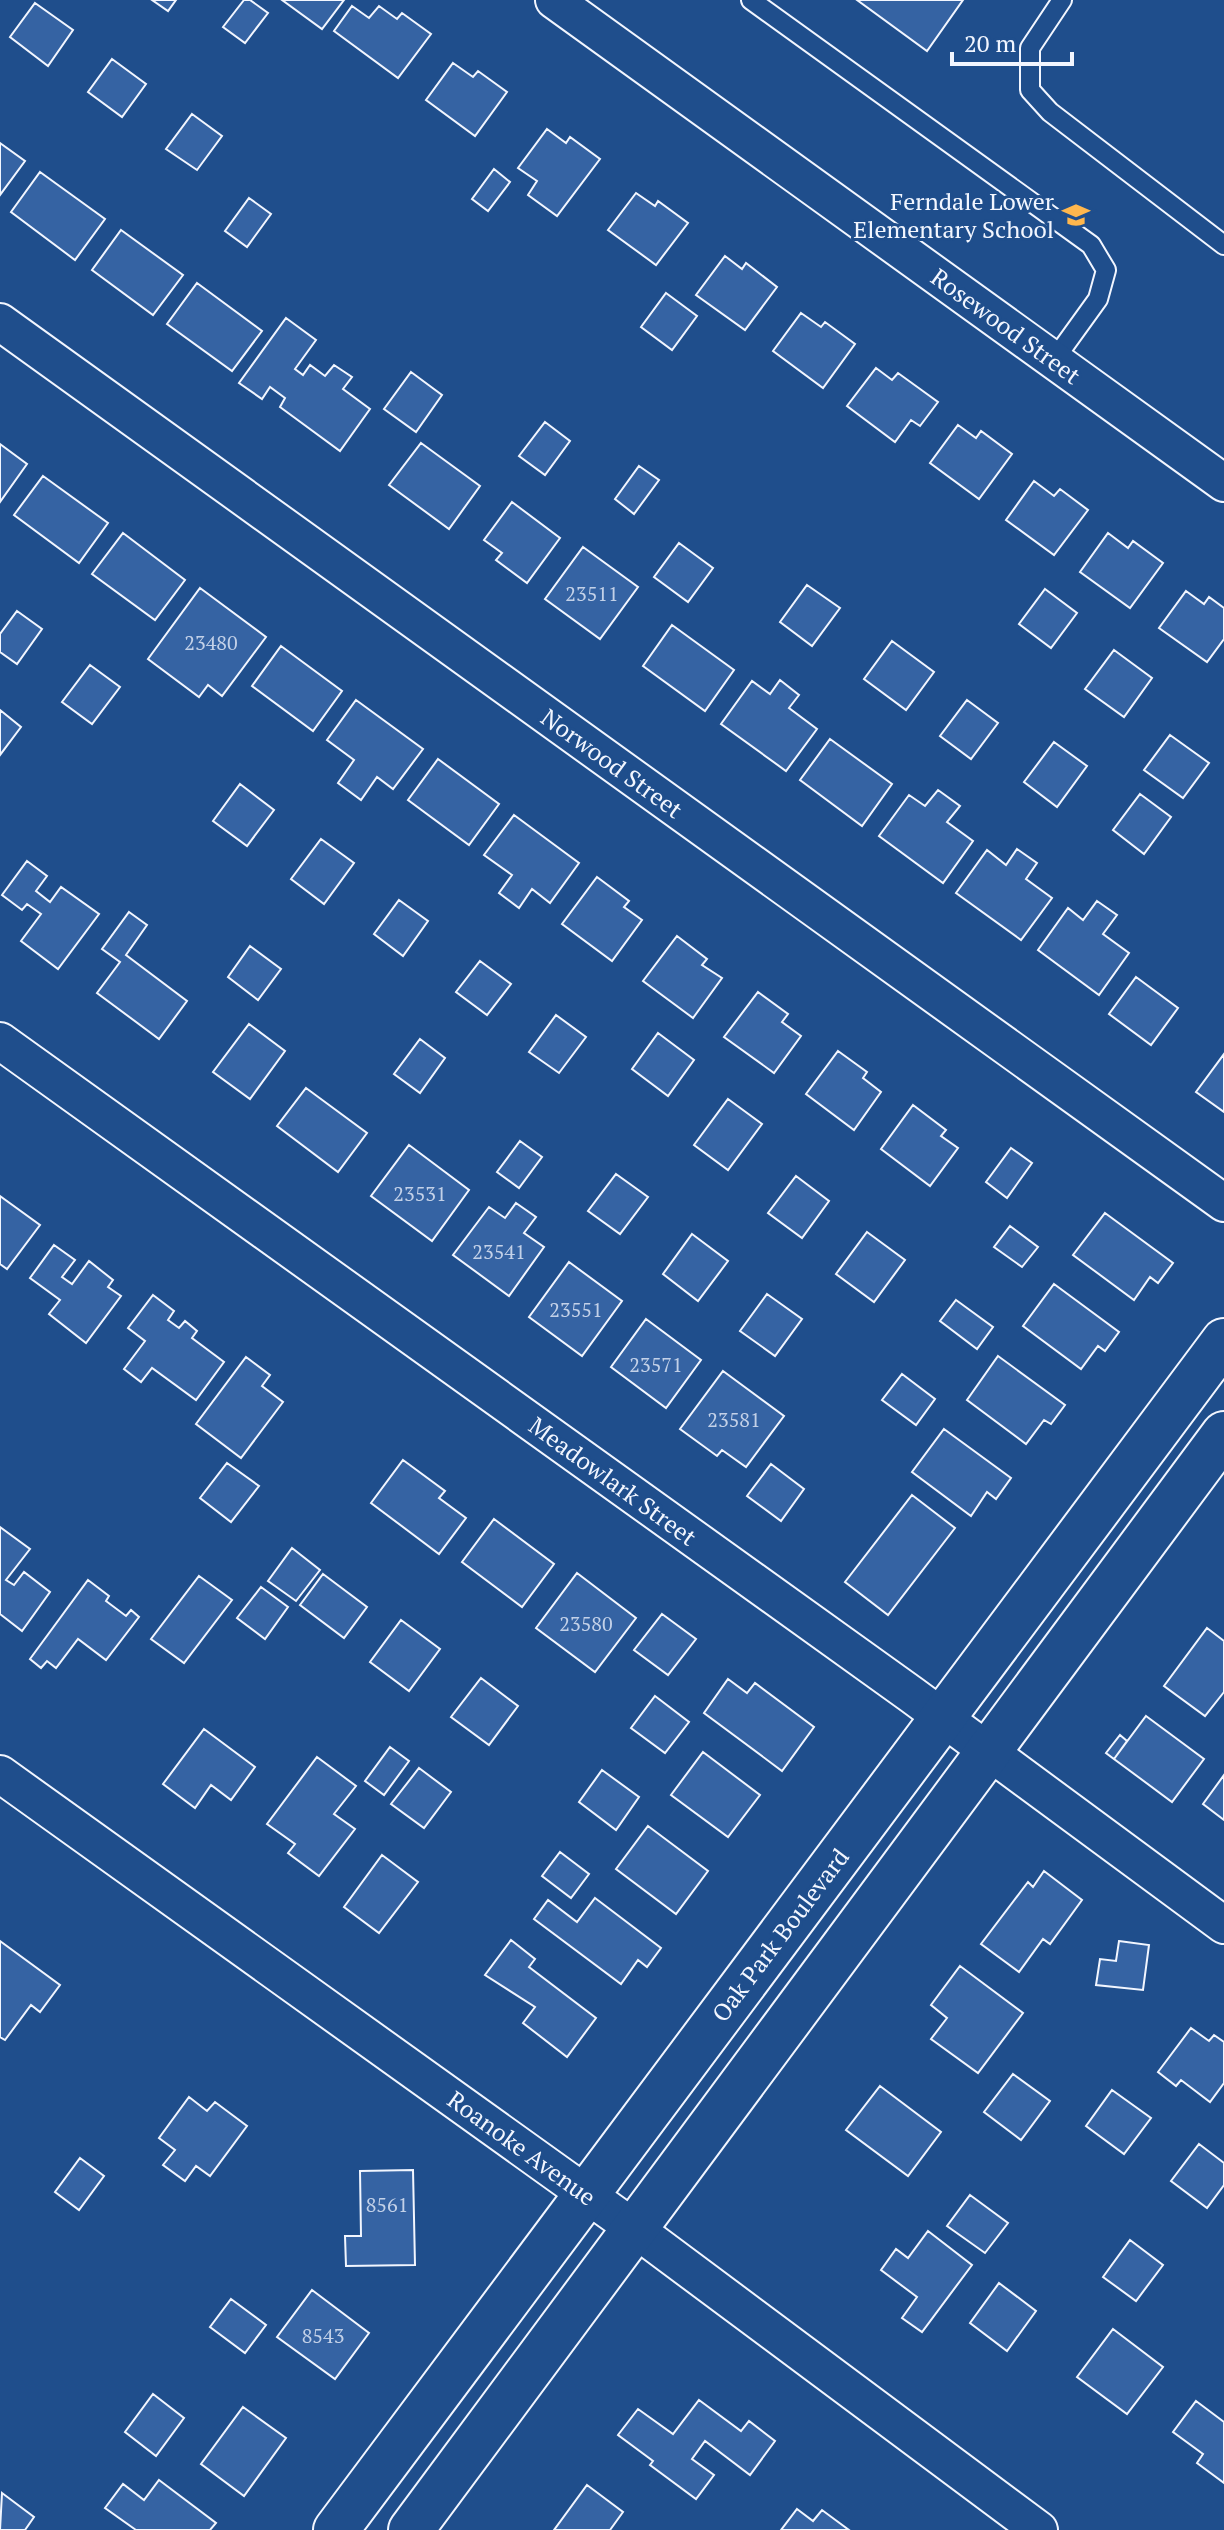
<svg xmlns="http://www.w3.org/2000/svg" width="1224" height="2530" font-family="'PT Serif',serif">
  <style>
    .building { fill: #3563a3; stroke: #f2f6ff; stroke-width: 2 }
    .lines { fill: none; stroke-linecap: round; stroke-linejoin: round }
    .lane-casing { stroke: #f2f6ff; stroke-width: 22 }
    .street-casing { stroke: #f2f6ff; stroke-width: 40 }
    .secondary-casing { stroke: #f2f6ff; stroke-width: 48 }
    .lane { stroke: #1f4e8c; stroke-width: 18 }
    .street { stroke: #1f4e8c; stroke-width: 36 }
    .secondary { stroke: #1f4e8c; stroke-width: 44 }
    .labels { text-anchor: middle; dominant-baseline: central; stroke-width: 6; stroke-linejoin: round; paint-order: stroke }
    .number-label { font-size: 20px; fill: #c3d1e8 }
    .poi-label { font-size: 24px; fill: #f2f6ff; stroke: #1f4e8c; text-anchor: end }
    .street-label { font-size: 24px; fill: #f2f6ff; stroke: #1f4e8c }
  </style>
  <rect width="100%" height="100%" fill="#1f4e8c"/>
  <!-- building -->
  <path class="building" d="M152,0H176L168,11Z
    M244,0H250L268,13L245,43L223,27Z
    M282,0H344L322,29Z
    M857,0H963L927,51Z
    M35,3L73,30L48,66L10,37Z
    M352,6L369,18L379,6L397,19L402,13L431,34L398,78L334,31Z
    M112,59L146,84L122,117L88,92Z
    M453,63L473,77L478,71L507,92L475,136L426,100Z
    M192,114L222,136L197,170L166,149Z
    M547,129L566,143L570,137L600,159L557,216L528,195L537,181L518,168Z
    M0,143L25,161L0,195Z
    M494,169L510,182L488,211L472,199Z
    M40,172L105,219L75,260L11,212Z
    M636,193L655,206L658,201L688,223L656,265L608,230Z
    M249,198L271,214L247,247L225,231Z
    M121,230L183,275L153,315L92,270Z
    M725,256L742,269L746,263L777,287L745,330L696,295Z
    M197,283L262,331L232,371L167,324Z
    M666,293L697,316L672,350L641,327Z
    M801,313L821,327L825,322L855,344L823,388L773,351Z
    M286,318L316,340L295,369L303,375L310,365L325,376L334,365L352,377L343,389L370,409L340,451L280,407L285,398L270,387L262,399L239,383Z
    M876,368L892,380L898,373L938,402L920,426L911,420L895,442L847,406Z
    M411,372L442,395L416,432L384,409Z
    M545,422L570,441L545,475L519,456Z
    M958,425L976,438L981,431L1012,454L979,499L930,463Z
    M421,443L480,486L449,529L389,485Z
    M0,444L27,464L0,502Z
    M639,466L659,480L634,514L615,499Z
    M43,476L108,523L79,563L14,515Z
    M1034,481L1054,496L1060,489L1088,510L1054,555L1006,520Z
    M512,502L560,538L527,583L496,560L502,553L484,540Z
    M123,533L185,580L155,620L92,574Z
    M1108,533L1128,548L1133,541L1163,563L1130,608L1080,572Z
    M679,543L713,568L688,602L654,577Z
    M583,547L638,587L600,639L545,599Z
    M807,585L840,608L812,646L780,622Z
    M200,588L266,637L222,696L208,685L199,697L148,659Z
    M1045,589L1077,613L1051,648L1019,624Z
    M1186,591L1204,604L1209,597L1224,608V639L1207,662L1159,628Z
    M17,611L42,629L17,664L0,652V634Z
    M672,625L734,670L705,711L643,666Z
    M892,641L934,672L906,710L864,679Z
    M281,646L342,691L313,731L252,686Z
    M1114,650L1152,678L1124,717L1085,689Z
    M90,665L120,687L92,724L62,702Z
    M780,680L799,695L789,708L817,729L786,771L721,724L752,681L770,694Z
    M356,700L423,749L393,789L377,777L361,800L338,783L354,760L327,740Z
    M967,700L998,723L971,759L940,736Z
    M0,710L21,727L0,755Z
    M1170,735L1209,763L1183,798L1144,770Z
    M830,739L892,784L862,826L800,780Z
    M1054,742L1087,766L1057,807L1024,782Z
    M438,759L499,804L469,845L408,800Z
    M240,784L274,810L247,846L213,821Z
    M938,790L960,806L947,822L973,841L943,883L879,836L909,795L925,806Z
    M1140,794L1171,817L1144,854L1113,830Z
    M514,815L579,863L550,903L532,889L519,908L499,893L512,875L484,855Z
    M321,839L354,863L324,904L291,879Z
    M1017,849L1037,863L1026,879L1052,898L1021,940L956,893L987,850L1006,865Z
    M27,861L47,876L36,891L50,902L61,887L99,914L58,969L21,941L41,914L27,904L22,910L2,895Z
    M597,877L629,901L624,907L642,920L612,961L562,924Z
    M399,900L428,921L403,956L374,934Z
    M1097,901L1117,915L1103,934L1129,953L1099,995L1038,950L1068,908L1083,920Z
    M129,912L147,925L126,955L187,1001L159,1039L97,993L120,962L102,949Z
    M677,936L707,959L702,965L722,978L693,1018L643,981Z
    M250,946L281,969L258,1000L228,977Z
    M480,961L511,984L487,1015L456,992Z
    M1136,977L1178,1008L1151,1045L1109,1014Z
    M758,992L788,1014L782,1022L801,1036L774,1073L724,1037Z
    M556,1015L586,1037L559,1073L529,1052Z
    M249,1024L285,1051L250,1099L213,1072Z
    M658,1033L694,1060L668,1096L632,1069Z
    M420,1039L445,1058L420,1093L394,1074Z
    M838,1051L867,1072L863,1078L881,1092L854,1130L806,1094Z
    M1224,1054V1112L1196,1092Z
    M306,1088L367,1133L338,1172L277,1126Z
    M728,1099L762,1124L728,1170L694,1145Z
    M913,1105L946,1130L941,1136L958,1148L930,1186L881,1149Z
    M520,1141L542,1157L519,1188L497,1172Z
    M409,1145L469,1190L432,1241L371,1196Z
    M1011,1148L1032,1163L1007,1198L986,1182Z
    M616,1174L648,1197L620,1234L588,1211Z
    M796,1176L829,1201L802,1238L768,1213Z
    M0,1196L40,1225L7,1269L0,1264Z
    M516,1203L536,1217L524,1233L544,1247L509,1296L453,1255L489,1207L505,1218Z
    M1105,1213L1173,1263L1158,1283L1150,1277L1134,1300L1073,1255Z
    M1010,1226L1038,1247L1022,1267L994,1247Z
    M867,1232L905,1260L874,1302L836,1274Z
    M692,1234L728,1261L698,1301L663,1274Z
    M54,1245L75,1260L62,1277L72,1284L89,1261L113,1280L108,1287L121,1296L86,1343L49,1314L60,1300L30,1278Z
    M569,1262L622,1301L582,1356L529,1317Z
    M1054,1284L1119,1332L1105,1351L1098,1346L1081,1369L1023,1326Z
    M767,1294L802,1319L775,1356L740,1331Z
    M153,1295L174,1311L168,1320L179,1328L185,1321L197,1331L192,1338L224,1362L196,1400L152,1368L141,1382L124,1369L145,1341L128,1328Z
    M956,1300L993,1327L977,1349L940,1321Z
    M646,1319L701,1360L666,1408L611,1367Z
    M998,1356L1065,1405L1051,1424L1044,1420L1026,1444L967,1400Z
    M246,1357L270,1375L262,1386L283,1402L241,1458L196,1424Z
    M723,1371L784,1416L746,1467L722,1450L717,1456L680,1429Z
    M902,1374L935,1399L916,1425L882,1400Z
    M944,1429L1011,1478L996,1499L987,1492L971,1516L912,1472Z
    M403,1460L445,1491L439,1498L466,1518L439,1554L371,1503Z
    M227,1463L259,1486L231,1522L200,1498Z
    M771,1464L804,1489L781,1521L747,1496Z
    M912,1495L955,1528L888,1615L845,1582Z
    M494,1519L554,1564L522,1607L462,1562Z
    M0,1527L30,1549L6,1580L14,1585L24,1572L50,1592L22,1631L0,1614Z
    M292,1548L320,1570L296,1601L268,1581Z
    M577,1573L636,1618L595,1672L536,1628Z
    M323,1574L367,1607L344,1638L300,1605Z
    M199,1576L232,1600L184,1663L151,1639Z
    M88,1580L109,1596L106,1601L126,1616L131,1610L139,1617L106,1660L78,1639L56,1668L47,1661L41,1668L30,1659Z
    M261,1587L288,1607L265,1639L237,1618Z
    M662,1614L696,1639L668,1675L634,1650Z
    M401,1620L440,1649L409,1691L370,1662Z
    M1207,1628L1224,1641V1692L1205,1716L1164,1686Z
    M481,1678L518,1706L489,1745L451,1717Z
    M728,1679L747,1693L755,1683L814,1727L782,1771L704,1713Z
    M655,1696L689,1722L665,1753L631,1728Z
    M1146,1716L1204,1759L1172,1802L1114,1759Z
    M204,1729L255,1767L231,1800L211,1785L195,1808L163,1784Z
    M1120,1735L1127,1741L1114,1759L1106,1753Z
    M390,1747L409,1761L384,1795L365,1781Z
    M703,1752L760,1795L728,1837L671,1795Z
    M317,1757L356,1786L334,1814L355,1829L319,1876L288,1853L295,1844L267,1824Z
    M419,1768L451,1792L424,1828L391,1804Z
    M602,1770L639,1797L616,1830L579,1802Z
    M1224,1775V1820L1203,1804Z
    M648,1826L708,1871L676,1914L616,1869Z
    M560,1852L589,1874L571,1898L542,1876Z
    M382,1855L418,1882L379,1933L344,1907Z
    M1044,1871L1082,1900L1050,1944L1043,1939L1019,1972L981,1944L1028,1882L1033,1887Z
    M595,1898L661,1948L647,1967L638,1960L621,1984L534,1919L548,1900L577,1922Z
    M511,1940L535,1959L529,1967L596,2018L567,2057L523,2023L535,2007L485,1975Z
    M0,1941L60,1985L40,2012L31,2005L5,2040L0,2037Z
    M1119,1941L1149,1945L1143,1990L1096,1985L1100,1959L1116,1961Z
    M960,1966L1023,2013L978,2073L931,2039L947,2018L931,2005Z
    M1191,2028L1209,2041L1214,2035L1224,2042V2083L1210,2102L1181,2080L1176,2086L1158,2072Z
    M1013,2074L1050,2101L1021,2140L984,2112Z
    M880,2086L941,2132L908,2176L846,2130Z
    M1112,2090L1151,2118L1124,2154L1086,2126Z
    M189,2097L207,2111L215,2102L247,2126L210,2176L196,2166L185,2181L163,2165L175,2150L159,2138Z
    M1199,2144L1224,2163V2185L1207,2208L1171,2181Z
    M80,2158L104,2176L79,2210L55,2192Z
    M413,2170L415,2265L346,2266L345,2236H361L360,2171Z
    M970,2195L1008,2223L985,2253L947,2226Z
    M928,2231L972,2265L922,2332L902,2318L917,2297L881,2270L896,2249L908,2258Z
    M1130,2240L1163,2265L1136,2301L1103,2277Z
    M999,2283L1036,2311L1007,2351L970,2323Z
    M312,2290L369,2333L335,2379L277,2337Z
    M231,2299L266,2325L245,2353L210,2327Z
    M1113,2329L1163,2367L1127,2414L1077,2377Z
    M153,2394L184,2418L156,2456L125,2432Z
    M699,2400L741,2431L749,2421L775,2441L750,2475L705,2441L692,2459L714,2475L696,2499L650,2465L653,2461L618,2435L638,2409L673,2434Z
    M1196,2401L1224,2422V2483L1197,2463L1203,2454L1173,2432Z
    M243,2407L286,2438L244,2496L201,2464Z
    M159,2480L216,2523L210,2530H136L105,2508L123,2484L144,2500Z
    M587,2485L623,2512L610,2530H554Z
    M2,2493L34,2517L25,2530H0Z
    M797,2509L813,2521L822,2510L849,2530H781Z"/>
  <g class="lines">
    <!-- lane casing -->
    <g class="lane-casing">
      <path id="lane" d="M751,0L1091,245L1106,270L1098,299L1054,360
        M1062,0L1030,48V90L1050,112L1224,245"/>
    </g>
    <!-- street casing -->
    <g class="street-casing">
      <path id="street" d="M554,0L1224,483
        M0,322L1224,1203
        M0,1041L912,1695L1224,1925
        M0,1774L635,2229L1039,2530"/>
    </g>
    <!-- secondary casing -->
    <g class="secondary-casing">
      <path id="secondary" d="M336,2530L1224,1341
        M411,2530L1224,1434"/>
    </g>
    <!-- lane -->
    <use href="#lane" class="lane"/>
    <!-- street -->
    <use href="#street" class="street"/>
    <!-- secondary -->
    <use href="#secondary" class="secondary"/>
  </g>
  <!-- icons -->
  <defs>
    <g id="school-bare" transform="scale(2.16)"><path d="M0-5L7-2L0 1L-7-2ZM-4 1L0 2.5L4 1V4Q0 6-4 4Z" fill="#ffb74d" stroke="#1f4e8c" stroke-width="2.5" paint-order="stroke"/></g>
  </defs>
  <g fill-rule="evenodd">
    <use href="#school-bare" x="1076" y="215"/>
  </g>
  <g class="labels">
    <!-- number labels -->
    <g class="number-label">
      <text x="592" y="593">23511</text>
      <text x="211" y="642">23480</text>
      <text x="420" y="1193">23531</text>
      <text x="499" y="1251">23541</text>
      <text x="576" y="1309">23551</text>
      <text x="656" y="1364">23571</text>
      <text x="734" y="1419">23581</text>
      <text x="586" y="1623">23580</text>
      <text x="387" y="2204">8561</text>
      <text x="323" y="2335">8543</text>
    </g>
    <!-- poi labels -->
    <g class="poi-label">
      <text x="1054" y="201">Ferndale Lower<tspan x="1054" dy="28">Elementary School</tspan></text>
    </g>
    <!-- street labels -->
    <g class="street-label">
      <text transform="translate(1006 326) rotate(36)">Rosewood Street</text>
      <text transform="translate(612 763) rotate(36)">Norwood Street</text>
      <text transform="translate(613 1481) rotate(36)">Meadowlark Street</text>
      <text transform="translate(780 1935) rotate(-53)">Oak Park Boulevard</text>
      <text transform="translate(522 2148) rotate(36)">Roanoke Avenue</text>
    </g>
  </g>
  <!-- scale -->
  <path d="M952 52v12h120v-12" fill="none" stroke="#f2f6ff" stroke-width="4"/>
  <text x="964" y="52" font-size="24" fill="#f2f6ff" stroke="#1f4e8c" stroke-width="6" paint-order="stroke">20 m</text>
</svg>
